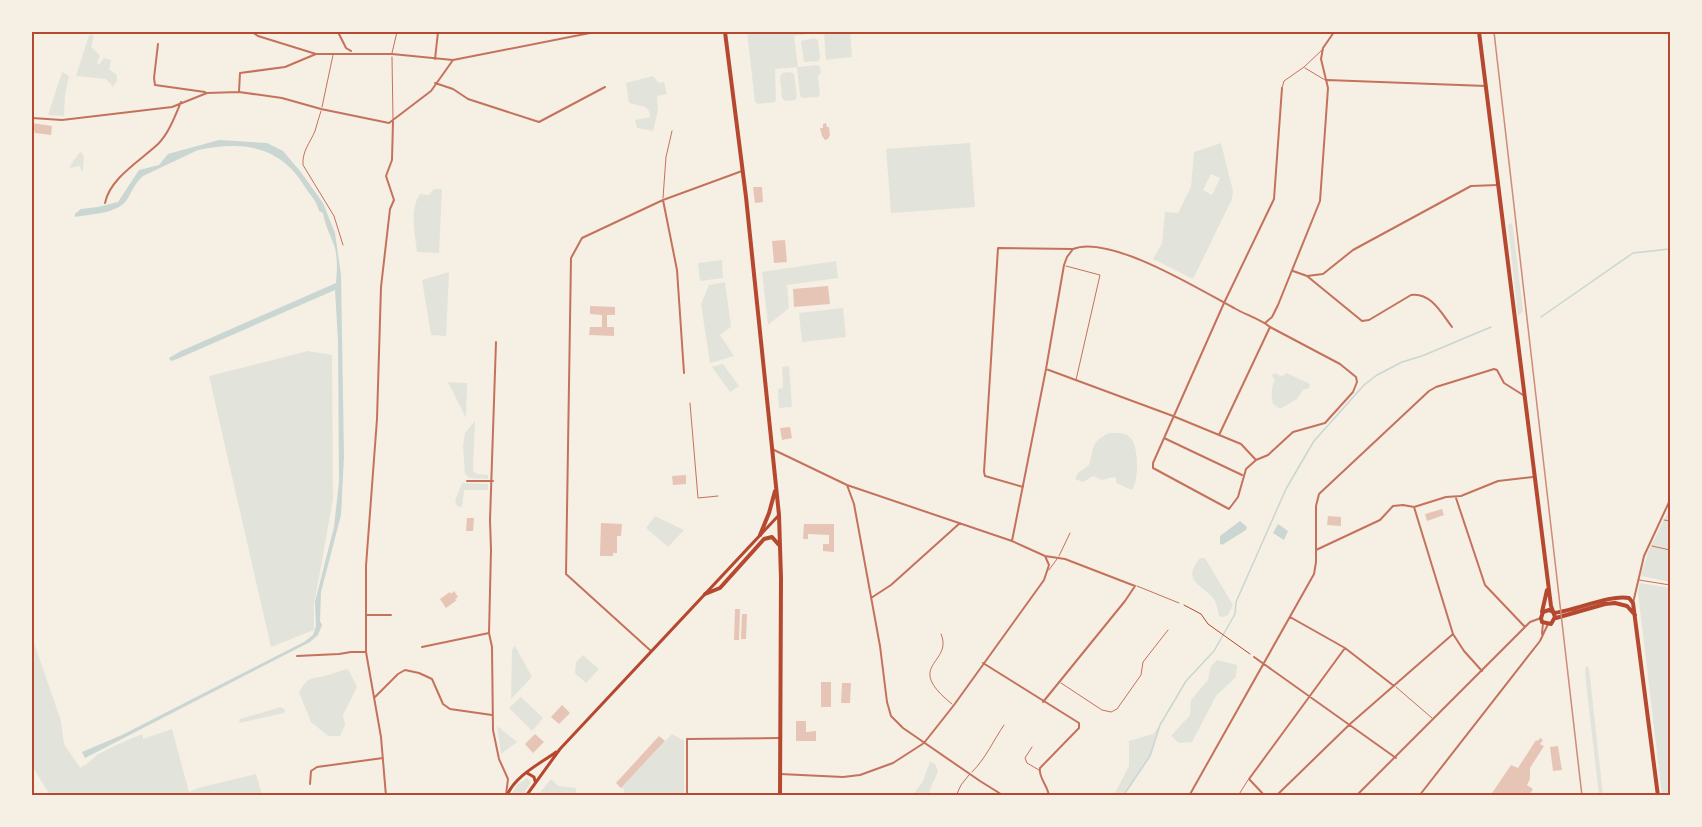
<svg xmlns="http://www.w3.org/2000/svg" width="1702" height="827" font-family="Ubuntu,sans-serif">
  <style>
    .green { fill: #e2e4dc; fill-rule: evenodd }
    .water { fill: #c9d6d2 }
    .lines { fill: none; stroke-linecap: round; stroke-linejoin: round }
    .stream { stroke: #c9d6d2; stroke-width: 1.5 }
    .building { fill: #e6c5b7 }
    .path { stroke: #b5482f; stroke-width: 1 }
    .service { stroke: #c5725c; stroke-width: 1 }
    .minor { stroke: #c5725c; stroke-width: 2 }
    .secondary { stroke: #b5482f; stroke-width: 3 }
    .primary { stroke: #b5482f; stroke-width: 4 }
    .rail { stroke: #cf8b77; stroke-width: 1.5 }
    .neatline { fill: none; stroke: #b5482f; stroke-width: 2 }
  </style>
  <rect width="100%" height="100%" fill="#f6efe4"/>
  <!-- green -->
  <path class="green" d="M747,32H816L815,33L794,36L798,67L818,65L820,67L821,73L818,76L820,95L818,97L803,98L800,96L797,67L775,69L776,99L775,102L758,104L755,102Z
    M824,32H853H850L852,57L826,60Z
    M91,34L94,36L91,47L100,55L97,63L99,65L104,58L111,60L109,69L117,75V81L113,87L106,79L76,76L89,35Z
    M814,38L818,40L820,58L818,61L804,62L801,41Z
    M62,72L69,76L65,95L64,116L48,115Z
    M790,72L794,74L797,96L795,100L785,101L782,98L780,77L782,73Z
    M653,76L659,83L664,82L667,94L657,96L658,111L653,131L637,128L635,120L650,117L649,111L645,107L629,103L626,83Z
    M970,143L975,207L891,213L886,149Z
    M1221,143L1233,191L1232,199L1193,279L1153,259L1162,243L1165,212L1178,213L1191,187L1194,152ZM1211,174L1220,178L1212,195L1203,190Z
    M81,152L84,156L83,171L82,172L80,166L69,168L78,154Z
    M434,189H442L439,253L417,252C415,233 409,211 420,194L429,195Z
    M1511,223L1513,227L1523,311L1518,316L1508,225Z
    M722,260L723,278L700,281L698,263Z
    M836,261L838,278L787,285L789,308L768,325L762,272Z
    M449,272L446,336L431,335L422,280Z
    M725,282L731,327L720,335L734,356L710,363L701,304L709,285Z
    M843,308L846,337L802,342L799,313Z
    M308,351L332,355L333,499L314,605V630L271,647L209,376Z
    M723,364L739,386L730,392L712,367Z
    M789,366L792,407L779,408L778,389L783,388L782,367Z
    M1274,373L1282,376L1287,373L1310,384L1309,388L1303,390L1297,399L1280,409L1273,404C1271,394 1271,388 1275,380L1272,376Z
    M448,382L467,383L466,418Z
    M475,421L473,471L477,474L488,475V479L469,478L465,474L463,445L465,433Z
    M1110,433C1117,433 1125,432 1130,437C1139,446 1139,480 1132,490L1116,483V478L1113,477L1102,480L1093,476L1083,482L1075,479L1078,473L1089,465C1094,449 1091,440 1110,433Z
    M462,483L488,484V490H464L462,507L457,506L455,501Z
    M1670,508V582L1641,576L1648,552Z
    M655,516L684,530L668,547L646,528Z
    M1200,558H1205L1233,605L1228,615L1223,617L1219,616C1218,612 1217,605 1215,601C1204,584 1180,583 1200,558Z
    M1640,583L1670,588V795H1662L1638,592Z
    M32,637L61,721L64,744L81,769V767C88,765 91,759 97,755C111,747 125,741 140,735H143V739L172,729L189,792L198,788L256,774L262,795H50L32,766Z
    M515,646L532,677L511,699L512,650Z
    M583,655L599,669L586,683L575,673L576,662Z
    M1217,660L1237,665L1236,677L1216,696L1192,742L1179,743L1171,736L1190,715L1191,700L1208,680L1211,666Z
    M1586,666L1589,668L1603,795H1599L1587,692L1585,670Z
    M348,669L357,687L343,715L345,725L340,736H328L311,722L299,692C310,674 312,680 328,675C335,673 341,670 348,669Z
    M521,697L543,718L532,731L509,708Z
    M281,707L285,710L284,713L239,723L240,719Z
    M1160,725L1150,756L1123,795H1114L1129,766V741L1153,734Z
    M497,726L517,742L501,754Z
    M672,734L684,741V795H624V789L621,788Z
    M930,762L935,764L938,771C935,780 930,786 929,795H913L923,781Z
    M527,778L531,782L523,795H511L517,785Z
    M551,779L558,786L576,788V795H538Z"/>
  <!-- water -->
  <path class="water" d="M219,140L267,143L283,151L300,171L323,203L335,233L341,275L344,457L341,515L321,592L320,621L322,625L318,635L310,642L85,758L82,752L122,735L304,642L313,635L316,626L315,602L334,527L339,482L338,340L335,290L177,359L171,361L169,358L181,351L336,283C337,272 338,256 334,245C330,234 325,225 323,213L319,211C317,201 310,195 305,187C280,145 243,141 198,150L143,176C134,184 132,192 126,201C116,214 90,214 75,217V214L81,209L98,207L118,202L139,170L159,165L168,154Z
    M1240,521L1247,527L1246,530L1222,545L1220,543V536Z
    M1278,524L1288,531L1284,540L1273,533Z"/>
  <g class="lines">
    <!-- stream -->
    <path class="stream" d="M1541,317L1633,253L1670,249
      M1123,796L1150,756L1160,725L1186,681L1214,651L1235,614L1236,602L1286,489L1308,451L1314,441L1364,385L1377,375L1402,362L1422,356L1491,327"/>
  </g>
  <!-- building -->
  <path class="building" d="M32,123L52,126L51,135L35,133Z
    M826,123L827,127H829L830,135L828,139L825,140L822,136L820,128H823V124Z
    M753,187H762L763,202L755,203Z
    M785,240L787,262L774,263L772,241Z
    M828,286L830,304L794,307L793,289Z
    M590,306L615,307V315H607V327H614V336L589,335L590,327H602V315L590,314Z
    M790,427L792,438L782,440L780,428Z
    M686,475V484L673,485L672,476Z
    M1442,509L1444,515L1427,521L1425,514Z
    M1328,516L1341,517V526L1327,525Z
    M467,518H474L473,531H466Z
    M601,523L622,524L621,536H617V553H613V556H600Z
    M804,524H834V552L823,551V544H829V535L808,534V539H803Z
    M454,591L458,597L455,599L457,600L446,608L440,599L450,592L451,594Z
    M735,609H740L739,640H734Z
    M742,614H747L746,639H741Z
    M821,682H831V707H821Z
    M842,683H851L850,703H841Z
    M562,705L570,713L559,724L551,717Z
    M796,721H806V732L816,731V741H796Z
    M535,734L544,742L533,753L525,744Z
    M659,736L665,741L621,788L616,783Z
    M1540,738L1543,740L1540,744L1544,746L1530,768V779L1527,785L1533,789L1529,796L1525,794L1524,796H1490L1511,765L1518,768L1536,740L1538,741Z
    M1558,746L1562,770L1553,771L1550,747Z"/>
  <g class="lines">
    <!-- path -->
    <path class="path" d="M1184,605L1201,614L1208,624L1250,654"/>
    <!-- service -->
    <path class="service" d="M392,53L397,32
      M392,57L393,119
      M1305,68L1325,80
      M1282,88L1284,81L1304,67L1322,50
      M322,107L333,55
      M321,111C319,117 317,124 315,131C310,143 302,151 303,165L334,216L343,245
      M663,198L666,157L672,131
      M1066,266L1100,275L1076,380
      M690,403L698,498L718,496
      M1664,520L1670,521
      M1652,546L1670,550
      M1059,556L1070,533
      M1049,570L1057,559
      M1639,580L1670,585
      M1137,586L1179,603
      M941,634C954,664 902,664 952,704
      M1061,683L1102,710L1111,712L1117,709L1141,675L1143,662L1168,630
      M1396,687L1432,718
      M1032,747L1025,758L1027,763L1039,770
      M972,772C986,758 993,741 1004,725
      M956,796L961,785L969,775
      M1238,796L1248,780"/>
    <!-- minor -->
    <path class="minor" d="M252,32L258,36L316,54
      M338,32L346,48L351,51
      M158,44L154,78L155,85L205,92
      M435,59L438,32
      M1327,80L1486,86
      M435,83L453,89L468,99L539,122L605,87
      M239,92L240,73L285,67L316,54H392L453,60L595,32
      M32,118L62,120L172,107L207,93L239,92L282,98L321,109L389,123L431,91L453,60
      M663,200L677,270L684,373
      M105,203C110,178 140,161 158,144C169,133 175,116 181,102
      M1293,271L1307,276L1323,274L1353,250L1471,186L1498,185
      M1307,276L1362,321L1369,320L1411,295C1431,292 1442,314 1452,327
      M1265,323L1272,317L1278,305L1320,201L1328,88L1321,59L1323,48L1334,32
      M496,342L490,520L491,550L489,633L492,647L493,730L499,759L508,779L506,795
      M1046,369L1173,416L1241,444L1256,460
      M1219,435L1270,327
      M1164,438L1242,475
      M772,449L847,485L1012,541L1045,556L1065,559L1135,586L1125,601L1043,702
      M467,481H493
      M847,485L854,504L880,646L887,702L891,716L903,728L980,781L1004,796
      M1023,487L985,476L984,472L998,248L1073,249
      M1456,498L1485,585L1525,627
      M1414,507L1453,634L1464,651L1482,671
      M1012,541L1046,369L1064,265L1067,257L1073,249C1110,234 1200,290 1234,308C1244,314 1262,320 1270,327L1340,364L1356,377L1357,382L1353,392L1325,423L1293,432L1268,455L1256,460L1246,469L1238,497L1229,509L1153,468V463L1224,303L1274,199L1282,88
      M1316,550L1380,520L1393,506L1403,505L1414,507L1446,497L1461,496L1498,481L1533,477
      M871,598L891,585L960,523
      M1633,603L1644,556L1670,500
      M366,615H391
      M1290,617L1345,648L1394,686
      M1542,634L1543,623
      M422,647L489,633
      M651,651L566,574L571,258L582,238L663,200L742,171
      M297,656L339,654L351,652H366
      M1254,657L1396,758
      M983,663L1079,723V728L1040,768C1038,777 1048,786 1049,796
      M374,698L398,674L405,670L419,673L432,679L443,704L450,709L492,715
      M780,774L843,777L860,775L893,763L924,743L954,705L1044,580L1049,565L1045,556
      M310,784L311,771L317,767L383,758
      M386,796L381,737L366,652V566L377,419L381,287L390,209L394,200L386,176L392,160L393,121
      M687,796V739L780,738
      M1189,796L1314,574L1316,562V506L1319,494L1429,391L1436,387L1494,369L1497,370L1504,383L1523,395
      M1265,796L1249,779L1345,648
      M1276,796L1350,724L1453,634
      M1356,796L1530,622L1541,618
      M1419,796L1540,641L1548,624"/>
    <!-- secondary -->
    <path class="secondary" d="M527,773L534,777L535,781
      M507,796C514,776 540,764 556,752
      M526,796L560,749L779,515"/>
    <!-- primary -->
    <path class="primary" d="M725,32L746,197L779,515L781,578L780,796
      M1479,32L1551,606L1555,617L1551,624L1542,622L1541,618L1543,612L1549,610L1553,612
      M760,535L769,513L775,491
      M705,594L720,588L764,539L772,537L779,545
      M1542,612L1547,590
      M1554,613C1575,611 1610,594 1629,598L1633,603L1658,796
      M1556,618L1605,604L1615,603L1627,606L1635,615"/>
    <!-- rail -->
    <path class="rail" d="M1494,32L1582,796"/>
  </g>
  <!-- border -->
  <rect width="1702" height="827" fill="none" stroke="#f6efe4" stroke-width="66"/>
  <rect x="33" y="33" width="1636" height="761" class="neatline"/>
</svg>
